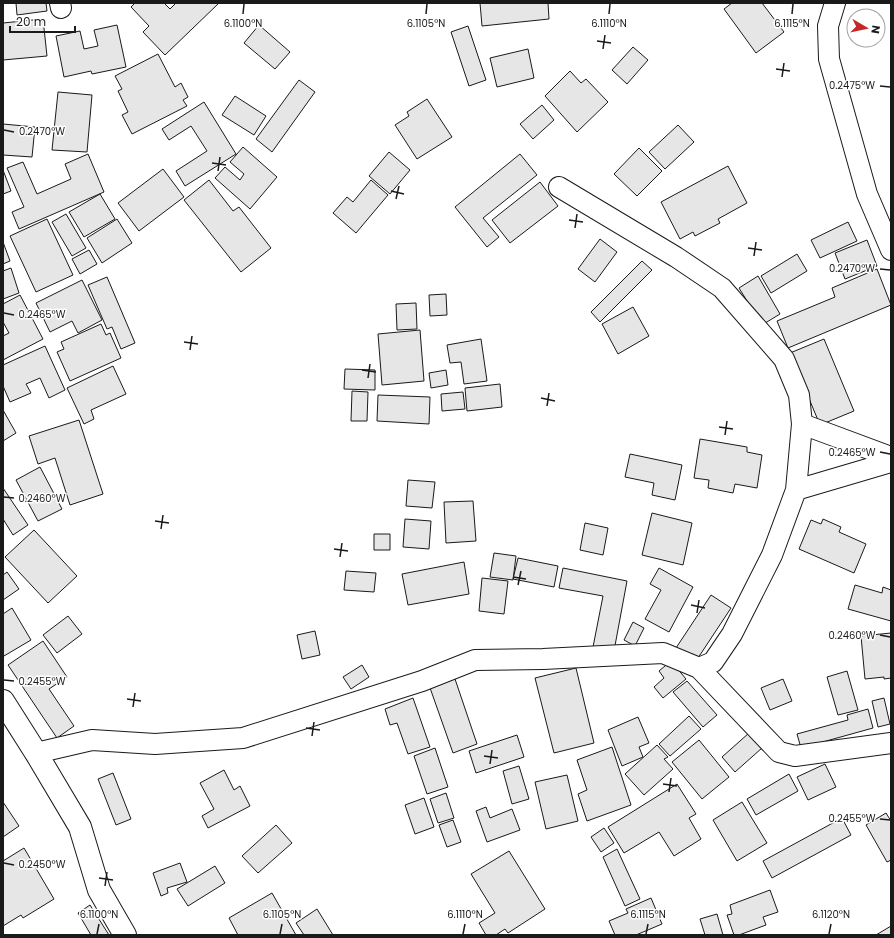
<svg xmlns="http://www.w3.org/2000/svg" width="894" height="938" font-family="Poppins,sans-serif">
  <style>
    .building { fill: #e6e6e6; stroke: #1a1a1a }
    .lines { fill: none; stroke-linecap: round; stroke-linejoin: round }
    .street-casing { stroke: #1a1a1a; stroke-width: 22 }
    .primary-casing { stroke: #1a1a1a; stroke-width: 24 }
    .street { stroke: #fff; stroke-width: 20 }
    .primary { stroke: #fff; stroke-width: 22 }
    .ticks { fill: none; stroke: #1a1a1a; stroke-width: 1.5 }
    .ticks-label { font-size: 10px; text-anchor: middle; fill: #1a1a1a; stroke: #fff; stroke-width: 3; stroke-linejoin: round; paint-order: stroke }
  </style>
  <rect width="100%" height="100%" fill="#fff"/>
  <!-- building -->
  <path class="building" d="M16,3H46L47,11L17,15Z
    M135,3H164L170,9L176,3H219L165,55L143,32L149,26L131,7Z
    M480,3H548L549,19L482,26Z
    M732,3H762L784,32L756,53L724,9Z
    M43,19L47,56L3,60V23Z
    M117,25L126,67L92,74L91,71L64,77L56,36L80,31L84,49L98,46L94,30Z
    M259,25L290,52L275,69L244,43Z
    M468,26L486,80L469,86L451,32Z
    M633,47L648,60L627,84L612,70Z
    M528,49L534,78L497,87L490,58Z
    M158,54L175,87L181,83L188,97L183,100L187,106L132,134L122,115L128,112L118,91L122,89L115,76Z
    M570,71L581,83L586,79L608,102L577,132L545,96Z
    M299,80L315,92L272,152L256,139Z
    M58,92L92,95L87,152L52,150Z
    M235,96L266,116L254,135L222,115Z
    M427,99L452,137L417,159L395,125L409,116L407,112Z
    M204,102L236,154L185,186L176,171L207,151L191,126L169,140L162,129Z
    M542,105L554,120L533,139L520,124Z
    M3,124L35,127L32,157L3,155Z
    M678,125L694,142L665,169L649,152Z
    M243,147L277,177L250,209L215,178L225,167L240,180L244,174L230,162Z
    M639,148L662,171L637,196L614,174Z
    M389,152L410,170L390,194L369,176Z
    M88,154L104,192L19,229L12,212L24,207L7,168L23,162L37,194L71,179L65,164Z
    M520,154L537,175L483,218L499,237L487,247L455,207Z
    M728,166L747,203L718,219L720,223L695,236L693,232L680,239L661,202Z
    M163,169L184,197L139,231L118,203Z
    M3,170L11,191L3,194Z
    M209,180L233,211L239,207L271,248L241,272L184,200Z
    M371,180L388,195L356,233L333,213L347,197L353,202Z
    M540,182L558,206L510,243L492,220Z
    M100,194L115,219L84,237L69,212Z
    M66,214L86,248L72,256L52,222Z
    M47,219L73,275L36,292L10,236Z
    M117,219L132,243L102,263L87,238Z
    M848,222L857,241L820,258L811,240Z
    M600,239L617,252L595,282L578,269Z
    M867,240L877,266L845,279L835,253Z
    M3,242L10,261L3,264Z
    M89,250L97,264L80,274L72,259Z
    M797,254L807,271L771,293L761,276Z
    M642,261L652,270L600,322L591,312Z
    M11,268L19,293L3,299V271Z
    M877,269L891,305L788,348L777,321L835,297L832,288Z
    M758,276L780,314L762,325L739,288Z
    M107,277L135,343L121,349L112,327L107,329L88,285Z
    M82,280L102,320L78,333L72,321L50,332L36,303Z
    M446,294L447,315L430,316L429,295Z
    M20,295L43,339L3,360V336L9,333L3,322V304Z
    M416,303L417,329L397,330L396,304Z
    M633,307L649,336L618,354L602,324Z
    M101,324L106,335L110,333L121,358L70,381L57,352L64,349L61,342Z
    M420,330L424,381L382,385L378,334Z
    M481,339L487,381L464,384L461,362L450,363L447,345Z
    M824,339L854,411L820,425L790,353Z
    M45,346L65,390L49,398L40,378L26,384L31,393L10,402L3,386V365Z
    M113,366L126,394L91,410L94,419L84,424L67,388Z
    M345,369L375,370V390L344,389Z
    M446,370L448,385L431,388L429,373Z
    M500,384L502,407L467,411L465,388Z
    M352,391L368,392L367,421H351Z
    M463,392L465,409L442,411L441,394Z
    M378,395L430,397L429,424L377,421Z
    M3,410L16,433L3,441Z
    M79,420L103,494L70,505L55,458L38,464L29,436Z
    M700,439L747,447V452L762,455L757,488L735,484L733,493L708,488L709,480L694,478Z
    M630,454L682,465L675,500L652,495L654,483L625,477Z
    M40,467L62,509L38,521L16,480Z
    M408,480L435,482L432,508L406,506Z
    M3,488L28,525L13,535L3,519Z
    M473,501L476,541L446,543L444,502Z
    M652,513L692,523L683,565L642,555Z
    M405,519L431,521L429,549L403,547Z
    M823,519L841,527L839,532L866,544L854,573L799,549L811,520L821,524Z
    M585,523L608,528L603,555L580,550Z
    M34,530L77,576L48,603L5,557Z
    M374,534H390V550H374Z
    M494,553L516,556L513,580L490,577Z
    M518,558L558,566L554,587L513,579Z
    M464,562L469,594L408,605L402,574Z
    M563,568L627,581L614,651L593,647L603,596L559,588Z
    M659,568L693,587L669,632L645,619L661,590L650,584Z
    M346,571L376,573L374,592L344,590Z
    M7,572L19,589L3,600V575Z
    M482,578L508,581L504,614L479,611Z
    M855,585L882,593L883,587L891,590V621L848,609Z
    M711,595L731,608L696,661L676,648Z
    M12,608L31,640L4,656L3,654V614Z
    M68,616L82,634L57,653L43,635Z
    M633,622L644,628L635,646L624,640Z
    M315,631L320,655L302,659L297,635Z
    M891,633V678L884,679V677L865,679L861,636Z
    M43,641L67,677L49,689L74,726L57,738L8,665Z
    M671,661L686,679L663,698L654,687L664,678L659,671Z
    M362,665L369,677L351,689L343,677Z
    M576,668L594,743L554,753L535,678Z
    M847,671L858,710L838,715L827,677Z
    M454,676L477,744L453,753L429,685Z
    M783,679L792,701L770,710L761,688Z
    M687,681L717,715L703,727L673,692Z
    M413,698L430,747L408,754L397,723L390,725L385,709Z
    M884,698L890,724L878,727L872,701Z
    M868,709L873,728L801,748L797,734L848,720L847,715Z
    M689,716L701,729L670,756L659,744Z
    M638,717L649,743L639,747L643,757L622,766L608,730Z
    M749,733L762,748L735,772L722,757Z
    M517,735L524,757L476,773L469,751Z
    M699,740L729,777L702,799L672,762Z
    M657,745L668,757L664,759L673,769L644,795L625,774Z
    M612,747L631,805L587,821L578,794L587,790L577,760Z
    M435,748L448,787L427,794L414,756Z
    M825,764L836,787L808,800L797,777Z
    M519,766L529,799L512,804L503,771Z
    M224,770L234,790L240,786L250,806L208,828L202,816L214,809L200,783Z
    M113,773L131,819L116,825L98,779Z
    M789,774L798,791L756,815L747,799Z
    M567,775L578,821L546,829L535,782Z
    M677,784L696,814L689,818L701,839L674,856L659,832L624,853L608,827Z
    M446,793L454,818L438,823L430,799Z
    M424,798L434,827L415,834L405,805Z
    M3,802L19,826L3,837Z
    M742,802L767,843L737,861L713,820Z
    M486,807L490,818L512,809L520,830L487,842L476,811Z
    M886,813L891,821V860L887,862L866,825Z
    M842,818L851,835L772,878L763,861Z
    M453,820L461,842L447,847L439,825Z
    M276,825L292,843L258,873L242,856Z
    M604,828L614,843L601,852L591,837Z
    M24,848L54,899L23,918L21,915L3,926V861Z
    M617,849L640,899L625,906L603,857Z
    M509,851L545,909L508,933L505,929L496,935H486L479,923L495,913L471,874Z
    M180,863L187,882L167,888L168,893L161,896L153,873Z
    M215,866L225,883L188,906L177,889Z
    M770,890L778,912L763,917L766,925L739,935H734L727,915L732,914L730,905Z
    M272,893L296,935H238L229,918Z
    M651,898L662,924L636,935H615L609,921L628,913L626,909Z
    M90,905L109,935H91L78,913Z
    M317,909L333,935H304L296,923Z
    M717,914L723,935H705L700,919Z
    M891,926V935H876Z"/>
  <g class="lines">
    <!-- street casing -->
    <g class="street-casing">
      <path id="street" d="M60,3L61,8
        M835,3L828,26L829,59L867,194L891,250
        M559,187L676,257L722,288L784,359L799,395L802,424L796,490L772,555L732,634L713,662L699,668
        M802,424L891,457
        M796,490L891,462
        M36,753L92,740L155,744L243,738L422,681L475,660L543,659L663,653L699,668L779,752L795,756L891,743"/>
    </g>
    <!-- primary casing -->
    <g class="primary-casing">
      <path id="primary" d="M3,701L36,753L80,827L99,890L125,935"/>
    </g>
    <!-- street -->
    <use href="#street" class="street"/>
    <!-- primary -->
    <use href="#primary" class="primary"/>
  </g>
  <!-- ticks -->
  <path class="ticks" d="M243,14L244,4M426,14L427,4M609,14L610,4M792,14L793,4M597,41L611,43M603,49L605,35M776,69L790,71M782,77L784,63M880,86L890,87M4,130L14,132M212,163L226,165M218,171L220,157M391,191L404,194M396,199L399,186M569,220L583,222M575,228L577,214M748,248L762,250M754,256L756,242M880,269L890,270M4,313L14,315M184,342L198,344M190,350L192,336M362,370L376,372M368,378L370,364M541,398L555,401M547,406L549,393M719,427L733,429M725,435L727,421M880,452L890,454M4,497L14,498M155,521L169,523M161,529L163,515M334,549L348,551M340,557L342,543M513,577L526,579M518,585L521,571M691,605L705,608M697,613L699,600M880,635L890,637M4,680L14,681M127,699L141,701M133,707L135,693M306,728L320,730M312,736L314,722M484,756L498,758M490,764L492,750M663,784L677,786M669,792L671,778M880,819L890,820M4,863L14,865M99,878L113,880M105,886L107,872M97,934L99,924M280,934L282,924M463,934L465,924M646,934L648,924M829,934L831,924"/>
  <g class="ticks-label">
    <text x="243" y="27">6.1100°N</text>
    <text x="426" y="27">6.1105°N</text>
    <text x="609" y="27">6.1110°N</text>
    <text x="792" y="27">6.1115°N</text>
    <text x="852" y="89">0.2475°W</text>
    <text x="42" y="135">0.2470°W</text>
    <text x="852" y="272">0.2470°W</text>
    <text x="42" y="318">0.2465°W</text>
    <text x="852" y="456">0.2465°W</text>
    <text x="42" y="502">0.2460°W</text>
    <text x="852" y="639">0.2460°W</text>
    <text x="42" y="685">0.2455°W</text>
    <text x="852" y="822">0.2455°W</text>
    <text x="42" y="868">0.2450°W</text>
    <text x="99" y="918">6.1100°N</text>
    <text x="282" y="918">6.1105°N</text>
    <text x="465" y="918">6.1110°N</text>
    <text x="648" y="918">6.1115°N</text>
    <text x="831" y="918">6.1120°N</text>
  </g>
  <!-- border -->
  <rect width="894" height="938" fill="none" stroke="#1a1a1a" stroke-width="8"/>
  <!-- north arrow -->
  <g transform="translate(866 28) rotate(99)"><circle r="19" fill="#ffffff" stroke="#a3a3a3"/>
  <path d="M0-3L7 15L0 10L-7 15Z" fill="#c62828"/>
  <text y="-6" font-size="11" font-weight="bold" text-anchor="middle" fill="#1a1a1a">N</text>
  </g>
  <!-- scale -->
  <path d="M10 26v6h65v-6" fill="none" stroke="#1a1a1a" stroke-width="2"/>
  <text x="16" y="26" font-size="12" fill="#1a1a1a" stroke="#ffffff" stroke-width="3" paint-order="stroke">20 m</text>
</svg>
